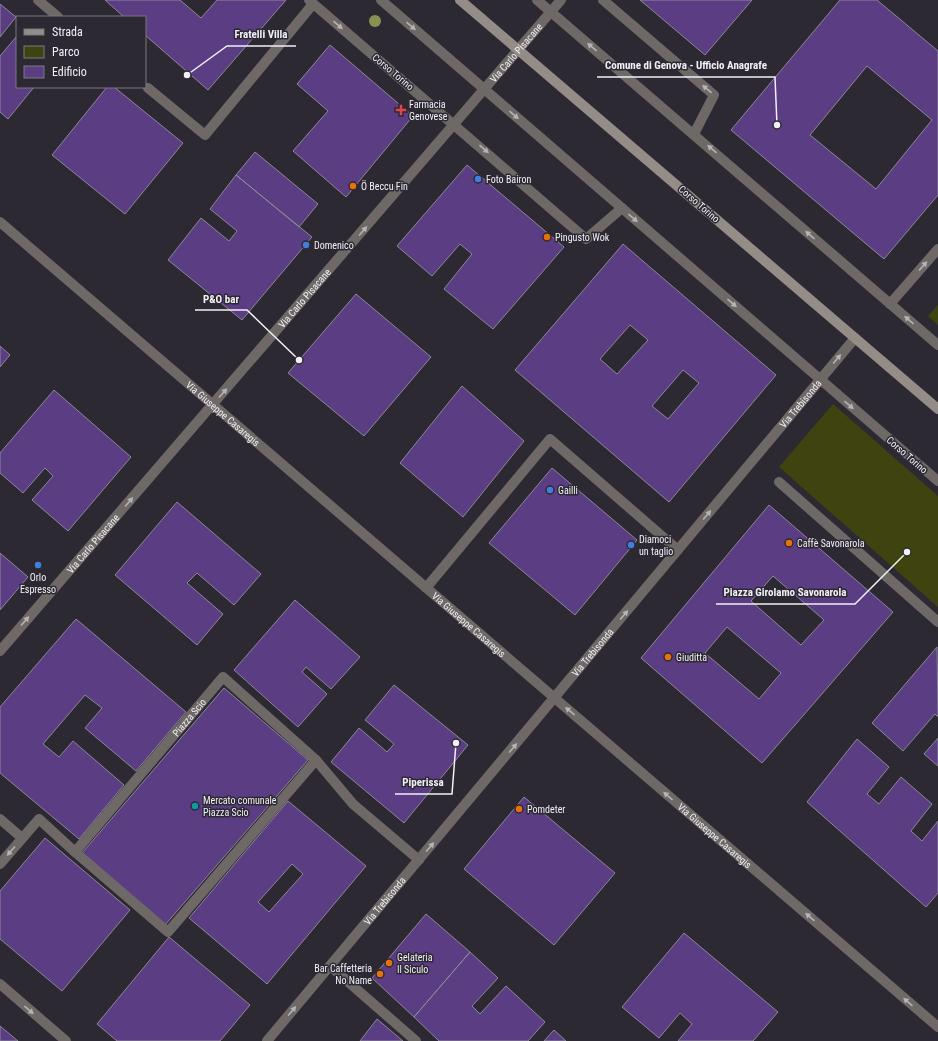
<svg xmlns="http://www.w3.org/2000/svg" width="938" height="1041" font-family="'Roboto Condensed',sans-serif">
  <style>
    .green { fill: #3e430f }
    .building { fill: #5b3d84; stroke: #8c8894; fill-rule: evenodd }
    .lines { fill: none; stroke-linecap: round; stroke-linejoin: round }
    .service { stroke: #6e6966; stroke-width: 10 }
    .pedestrian { stroke: #6e6966; stroke-width: 10 }
    .minor { stroke: #6e6966; stroke-width: 10 }
    .tertiary { stroke: #6e6966; stroke-width: 10 }
    .secondary { stroke: #948c87; stroke-width: 10 }
    .tree { fill: #8a9053 }
    .oneway { fill: #b7b3b6 }
    .health-dot { fill: #e0444e; stroke: #2d2933; stroke-width: 1.5 }
    .shop-dot { fill: #3f7fe0; stroke: #2d2933; stroke-width: 1.5 }
    .food-dot { fill: #e8710a; stroke: #2d2933; stroke-width: 1.5 }
    .culture-dot { fill: #0f9aa8; stroke: #2d2933; stroke-width: 1.5 }
    .labels { text-anchor: middle; dominant-baseline: central; stroke-width: 3; stroke-linejoin: round; paint-order: stroke }
    .street-label { font-size: 10px; fill: #f2f0f7; stroke: #2d2933 }
    .poi-label { font-size: 10px; fill: #f2f0f7; stroke: #2d2933; text-anchor: start }
    .leader { fill: none; stroke: #f2f0f7; stroke-width: 1.5 }
    .callout-dot { fill: #f2f0f7; stroke: #2d2933; stroke-width: 1.5 }
    .callout-label { font-size: 11px; text-anchor: middle; font-weight: bold; fill: #f2f0f7; stroke: #2d2933; stroke-width: 3; stroke-linejoin: round; paint-order: stroke }
  </style>
  <rect width="100%" height="100%" fill="#2d2933"/>
  <!-- green -->
  <path class="green" d="M938,305V325L928,316Z
    M833,404L938,496V607L779,467Z"/>
  <!-- building -->
  <path class="building" d="M105,0H180L201,18L217,0H286L208,90L145,35V17H124Z
    M640,0H752L705,55Z
    M840,0H877L938,51V195L884,259L731,130ZM867,66L932,120L876,189L810,135Z
    M0,4L16,17L0,37Z
    M17,36V87H34L8,119L0,112V56Z
    M330,45L413,116L346,197L293,151L328,111L297,84Z
    M107,87H114L183,143L125,214L52,155Z
    M255,152L318,204L299,227L236,175Z
    M467,165L564,247L493,329L444,289L472,254L460,244L432,276L397,246Z
    M236,175L312,237L242,320L168,260L201,218L229,241L237,231L210,209Z
    M623,244L776,375L669,502L515,370ZM630,325L648,340L617,374L600,359ZM683,370L699,383L668,419L652,406Z
    M356,294L431,357L364,436L288,373Z
    M0,346L10,355L0,367Z
    M462,386L524,441L463,517L400,463Z
    M54,390L131,457L68,531L32,500L53,476L45,468L23,493L0,473V453Z
    M552,468L637,540L575,615L489,543Z
    M177,502L261,574L234,605L197,573L187,583L223,614L197,645L115,575Z
    M769,505L893,612L762,763L641,658ZM773,576L824,620L801,645L751,601ZM727,627L781,673L759,699L705,653Z
    M0,553L28,577L0,610Z
    M295,600L360,657L331,689L306,667L302,672L327,694L298,727L234,670Z
    M76,619L186,712L136,771L85,728L102,708L85,695L43,744L59,757L73,741L124,785L79,839L0,773V707Z
    M937,647L938,717L935,714L903,751L872,723Z
    M394,685L468,745L404,823L331,762L359,728L387,752L394,744L365,720Z
    M224,688L308,760L165,925L82,853Z
    M938,738V766L924,754Z
    M857,739L889,767L867,794L879,804L901,777L932,804L911,831L922,841L938,821V893L926,907L807,802Z
    M524,797L615,873L554,945L464,869Z
    M288,801L366,866L267,984L189,918ZM292,864L303,874L269,912L258,902Z
    M45,838L130,910L62,991L0,939V891Z
    M426,914L470,952L414,1017L372,978Z
    M684,933L778,1012L753,1041H678L692,1024L680,1013L659,1038L622,1007Z
    M169,937L250,1005L220,1041H117L97,1024Z
    M470,952L498,978L472,1006L480,1014L506,986L545,1022L528,1041H439L414,1017Z
    M377,1019L403,1041H360Z
    M0,1026L18,1041H0Z
    M554,1030L566,1041H544Z"/>
  <g class="lines">
    <!-- service -->
    <path class="service" d="M38,0L58,17
      M309,0L586,239L622,208
      M603,0L714,95L694,134
      M148,88L205,135L313,4
      M426,588L550,439L678,550"/>
    <!-- pedestrian -->
    <path class="pedestrian" d="M779,482L938,622"/>
    <!-- minor -->
    <g class="minor">
      <path d="M381,0L938,481"/>
      <path d="M537,0L938,345"/>
      <path d="M890,304L938,249"/>
      <path id="s1" d="M0,651L561,0"/>
      <path d="M0,819L22,838"/>
      <path d="M75,852L168,932L316,760"/>
      <path id="s2" d="M0,864L39,819L75,852L223,677L316,760L353,804L419,860"/>
      <path d="M330,966L416,1041"/>
      <path d="M0,984L66,1041"/>
    </g>
    <!-- tertiary -->
    <g class="tertiary">
      <path id="s3" d="M0,222L938,1027"/>
      <path id="s4" d="M267,1041L855,338"/>
    </g>
    <!-- secondary -->
    <path class="secondary" d="M460,0L938,409"/>
  </g>
  <!-- trees -->
  <circle class="tree" cx="375" cy="21" r="6"/>
  <!-- one-way arrows -->
  <defs><path id="oneway-solid" d="M-6-.8H1V-3.2L6.5 0L1 3.2V.8H-6Z"/></defs>
  <g class="oneway">
    <use href="#oneway-solid" transform="translate(338 25) rotate(40)"/>
    <use href="#oneway-solid" transform="translate(411 26) rotate(41)"/>
    <use href="#oneway-solid" transform="translate(592 47) rotate(-140)"/>
    <use href="#oneway-solid" transform="translate(707 89) rotate(-140)"/>
    <use href="#oneway-solid" transform="translate(514 115) rotate(41)"/>
    <use href="#oneway-solid" transform="translate(484 149) rotate(41)"/>
    <use href="#oneway-solid" transform="translate(712 149) rotate(-139)"/>
    <use href="#oneway-solid" transform="translate(633 218) rotate(41)"/>
    <use href="#oneway-solid" transform="translate(363 231) rotate(-49)"/>
    <use href="#oneway-solid" transform="translate(810 235) rotate(-139)"/>
    <use href="#oneway-solid" transform="translate(923 266) rotate(-48)"/>
    <use href="#oneway-solid" transform="translate(732 303) rotate(41)"/>
    <use href="#oneway-solid" transform="translate(909 320) rotate(-139)"/>
    <use href="#oneway-solid" transform="translate(837 359) rotate(-50)"/>
    <use href="#oneway-solid" transform="translate(223 393) rotate(-48)"/>
    <use href="#oneway-solid" transform="translate(849 405) rotate(41)"/>
    <use href="#oneway-solid" transform="translate(129 502) rotate(-49)"/>
    <use href="#oneway-solid" transform="translate(707 515) rotate(-50)"/>
    <use href="#oneway-solid" transform="translate(624 615) rotate(-50)"/>
    <use href="#oneway-solid" transform="translate(25 621) rotate(-49)"/>
    <use href="#oneway-solid" transform="translate(570 711) rotate(-141)"/>
    <use href="#oneway-solid" transform="translate(513 748) rotate(-50)"/>
    <use href="#oneway-solid" transform="translate(668 796) rotate(-139)"/>
    <use href="#oneway-solid" transform="translate(430 847) rotate(-50)"/>
    <use href="#oneway-solid" transform="translate(11 851) rotate(131)"/>
    <use href="#oneway-solid" transform="translate(810 917) rotate(-139)"/>
    <use href="#oneway-solid" transform="translate(908 1002) rotate(-139)"/>
    <use href="#oneway-solid" transform="translate(29 1010) rotate(41)"/>
    <use href="#oneway-solid" transform="translate(292 1011) rotate(-50)"/>
  </g>
  <!-- markers -->
  <path class="health-dot" d="M399 104h4v4h4v4h-4v4h-4v-4h-4v-4h4z"/>
  <g class="shop-dot">
    <circle cx="478" cy="179" r="4"/>
    <circle cx="306" cy="245" r="4"/>
    <circle cx="550" cy="490" r="4"/>
    <circle cx="631" cy="545" r="4"/>
    <circle cx="38" cy="565" r="4"/>
  </g>
  <g class="food-dot">
    <circle cx="353" cy="186" r="4"/>
    <circle cx="547" cy="237" r="4"/>
    <circle cx="789" cy="543" r="4"/>
    <circle cx="668" cy="657" r="4"/>
    <circle cx="519" cy="809" r="4"/>
    <circle cx="389" cy="963" r="4"/>
    <circle cx="380" cy="974" r="4"/>
  </g>
  <circle class="culture-dot" cx="195" cy="806" r="4"/>
  <g class="labels">
    <!-- street labels -->
    <g class="street-label">
      <text stroke="none"><textPath href="#s1" startOffset="790">Via Carlo Pisacane</textPath></text>
      <text transform="translate(393 72) rotate(40)">Corso Torino</text>
      <text transform="translate(699 204) rotate(41)">Corso Torino</text>
      <text stroke="none"><textPath href="#s1" startOffset="466">Via Carlo Pisacane</textPath></text>
      <text stroke="none"><textPath href="#s4" startOffset="831">Via Trebisonda</textPath></text>
      <text stroke="none"><textPath href="#s3" startOffset="294">Via Giuseppe Casaregis</textPath></text>
      <text transform="translate(907 455) rotate(41)">Corso Torino</text>
      <text stroke="none"><textPath href="#s1" startOffset="142">Via Carlo Pisacane</textPath></text>
      <text stroke="none"><textPath href="#s3" startOffset="618">Via Giuseppe Casaregis</textPath></text>
      <text stroke="none"><textPath href="#s4" startOffset="507">Via Trebisonda</textPath></text>
      <text stroke="none"><textPath href="#s2" startOffset="285">Piazza Scio</textPath></text>
      <text stroke="none"><textPath href="#s3" startOffset="942">Via Giuseppe Casaregis</textPath></text>
      <text stroke="none"><textPath href="#s4" startOffset="183">Via Trebisonda</textPath></text>
    </g>
    <!-- poi labels -->
    <g class="poi-label">
      <text x="409" y="104">Farmacia<tspan x="409" dy="12">Genovese</tspan></text>
      <text x="486" y="179">Foto Bairon</text>
      <text x="361" y="186">Ö Beccu Fin</text>
      <text x="555" y="237">Pingusto Wok</text>
      <text x="314" y="245">Domenico</text>
      <text x="558" y="490">Gailli</text>
      <text x="639" y="539">Diamoci<tspan x="639" dy="12">un taglio</tspan></text>
      <text x="797" y="543">Caffè Savonarola</text>
      <text x="38" y="577" text-anchor="middle">Orlo<tspan x="38" dy="12">Espresso</tspan></text>
      <text x="676" y="657">Giuditta</text>
      <text x="203" y="800">Mercato comunale<tspan x="203" dy="12">Piazza Scio</tspan></text>
      <text x="527" y="809">Pomdeter</text>
      <text x="397" y="957">Gelateria<tspan x="397" dy="12">Il Siculo</tspan></text>
      <text x="372" y="968" text-anchor="end">Bar Caffetteria<tspan x="372" dy="12">No Name</tspan></text>
    </g>
  </g>
  <!-- callouts -->
  <path class="leader" d="M187 75L227 46H296M777 125L775 77H597M299 360L247 310H195M907 552L855 604H716M456 743L452 794H395"/>
  <g class="callout-dot">
    <circle cx="187" cy="75" r="4"/>
    <circle cx="777" cy="125" r="4"/>
    <circle cx="299" cy="360" r="4"/>
    <circle cx="907" cy="552" r="4"/>
    <circle cx="456" cy="743" r="4"/>
  </g>
  <g class="callout-label">
    <text x="261" y="38">Fratelli Villa</text>
    <text x="686" y="69">Comune di Genova - Ufficio Anagrafe</text>
    <text x="221" y="303">P&amp;O bar</text>
    <text x="785" y="596">Piazza Girolamo Savonarola</text>
    <text x="423" y="786">Piperissa</text>
  </g>
  <!-- legend -->
  <rect x="16" y="16" width="130" height="72" fill="#2d2933" stroke="#7c7981"/>
  <rect x="24" y="29" width="20" height="6" fill="#948c87" stroke="#7c7981"/>
  <text x="52" y="36" font-size="12" fill="#f2f0f7">Strada</text>
  <rect x="24" y="46" width="20" height="12" fill="#3e430f" stroke="#7c7981"/>
  <text x="52" y="56" font-size="12" fill="#f2f0f7">Parco</text>
  <rect x="24" y="66" width="20" height="12" fill="#5b3d84" stroke="#7c7981"/>
  <text x="52" y="76" font-size="12" fill="#f2f0f7">Edificio</text>
</svg>
